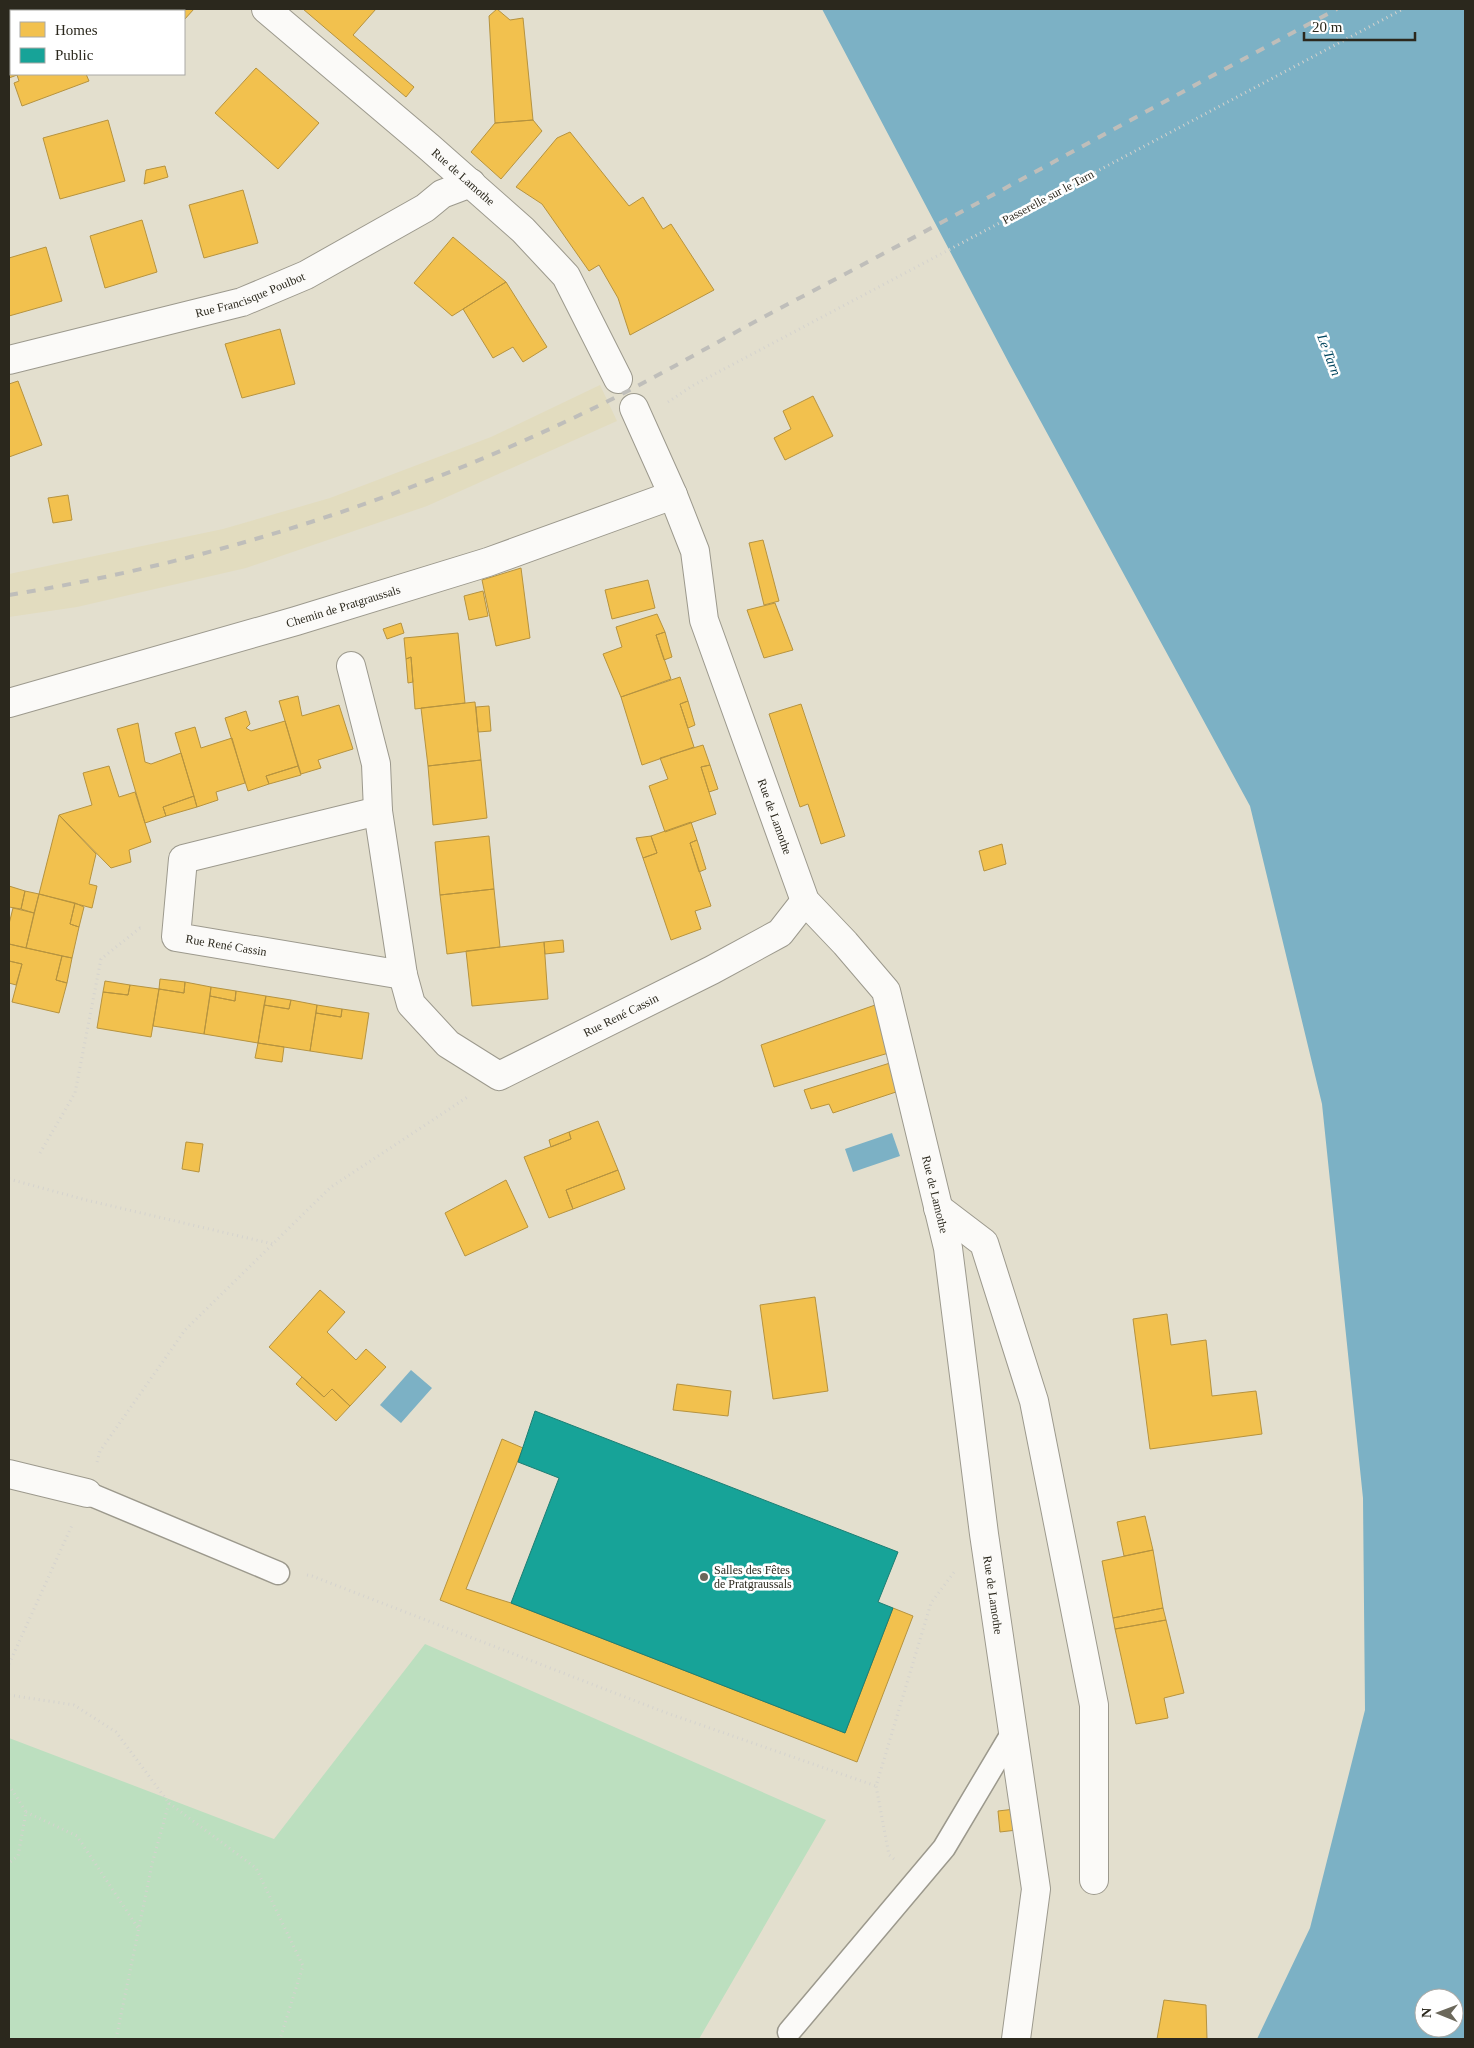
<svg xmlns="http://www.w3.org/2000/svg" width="1474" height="2048" font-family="'Times New Roman',serif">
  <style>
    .built { fill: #e2dcbf }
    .green { fill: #bcdfbf }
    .water { fill: #7cb1c5; fill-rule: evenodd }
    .homes { fill: #f2c14e; stroke: #b6933f }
    .public { fill: #17a398; stroke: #1d7e73 }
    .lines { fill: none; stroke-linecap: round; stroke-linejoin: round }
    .service-casing { stroke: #9c998d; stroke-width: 25 }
    .minor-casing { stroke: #9c998d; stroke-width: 30 }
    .path { stroke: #d5d3ce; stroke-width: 3; stroke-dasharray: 1 4; stroke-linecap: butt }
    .service { stroke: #fbfaf8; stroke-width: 22 }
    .minor { stroke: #fbfaf8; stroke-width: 28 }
    .rail { stroke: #bfbeba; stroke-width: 4; stroke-dasharray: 9 9; stroke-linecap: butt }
    .poi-dot { fill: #6b685b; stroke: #fff; stroke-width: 2 }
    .labels { text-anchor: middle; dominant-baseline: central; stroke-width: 5; stroke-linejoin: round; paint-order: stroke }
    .street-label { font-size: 12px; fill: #2b281d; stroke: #fff }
    .poi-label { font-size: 12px; fill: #2b281d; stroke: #fff; text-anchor: start }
    .water-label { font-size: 14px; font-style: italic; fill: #01455e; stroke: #fff }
  </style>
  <rect width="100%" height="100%" fill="#e3dfce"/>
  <!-- built -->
  <path class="built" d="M600,385L617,421L427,506L246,568L77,607L9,617V574L223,529L330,498L491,437Z"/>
  <!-- green -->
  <path class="green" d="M425,1644L826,1820L699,2039H9V1738L274,1839Z"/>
  <!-- water -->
  <path class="water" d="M822,9H1465V2039H1257L1310,1928L1365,1710L1363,1498L1322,1104L1250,806L1010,365ZM1424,1998H1454V2028H1424Z
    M892,1133L900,1156L853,1172L845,1149Z
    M411,1370L432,1388L401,1423L380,1405Z"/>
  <!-- homes -->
  <path class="homes" d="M162,9H194L184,20V11H165Z
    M303,9H376L353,35L414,87L406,97Z
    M497,9L510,20L523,18L533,120L495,123L489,16Z
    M11,21V57L9,49V23Z
    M9,49L11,57V74L17,75L9,78Z
    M256,68L319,123L278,169L215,113Z
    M19,74H86L89,81L22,106L14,83L19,81L17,75Z
    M108,120L125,181L60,199L43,138Z
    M533,120L542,131L501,179L471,152L495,123Z
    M570,132L629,206L643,197L663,229L671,224L714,290L630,335L618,298L599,265L589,271L542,204L516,187L557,138Z
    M165,166L168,177L144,184L146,170Z
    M243,190L258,243L204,258L189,205Z
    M142,220L157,272L105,288L90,236Z
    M453,237L506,282L452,316L414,283Z
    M46,247L62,301L9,316V258Z
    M506,282L547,347L523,362L513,347L493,358L463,309Z
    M280,329L295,384L242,398L225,344Z
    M18,381L42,445L9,457V384Z
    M813,396L833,436L785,460L774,438L791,429L783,411Z
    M68,495L72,520L53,523L48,498Z
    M763,540L779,601L764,605L749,543Z
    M521,568L530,638L496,646L482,580Z
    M648,580L655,608L612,619L605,590Z
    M483,591L488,616L469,620L464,596Z
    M775,603L793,650L764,658L747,610Z
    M657,614L665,632L656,635L671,679L621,697L603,654L622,647L616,627Z
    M401,623L404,633L387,639L383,629Z
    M665,632L672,657L664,660L656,635Z
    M458,633L465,703L415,709L411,657L406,659L404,638Z
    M411,657L413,682L408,683L406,659Z
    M680,677L688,701L680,704L694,747L642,765L621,697Z
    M298,696L302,716L339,705L353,749L318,760L321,768L301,774L279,701Z
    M688,701L695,725L688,728L680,704Z
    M475,702L481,760L428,766L421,708Z
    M801,704L845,836L821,844L808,804L800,807L769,714Z
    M489,706L491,731L478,732L476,707Z
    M246,711L250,724L246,728L251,731L285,721L298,766L266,776L269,784L248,791L225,718Z
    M138,723L145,762L151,764L181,753L194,796L163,807L166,816L145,823L117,729Z
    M195,727L201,748L232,738L245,783L216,792L218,800L197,807L175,733Z
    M703,745L710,765L701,767L716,814L665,832L649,786L668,779L660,758Z
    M481,760L487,818L433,825L428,766Z
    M710,765L718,789L709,792L701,767Z
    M109,766L119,797L135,792L151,842L129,850L131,862L111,868L59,815L92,805L83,773Z
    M298,766L301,775L269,784L266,776Z
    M194,796L197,807L166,816L163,807Z
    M59,815L96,854L89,884L97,886L92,908L39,894Z
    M691,822L697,840L690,843L711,906L695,911L701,929L671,940L643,858L657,853L651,836Z
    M489,836L494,889L440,895L435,842Z
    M651,836L657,853L643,858L636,838Z
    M697,840L706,869L699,872L690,843Z
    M1002,844L1006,864L984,871L979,851Z
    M9,886L25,891L21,909L9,907Z
    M494,889L500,947L447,954L440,895Z
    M25,891L39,894L34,913L21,909Z
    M39,894L75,903L70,924L79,927L72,958L26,948Z
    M75,903L84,907L79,927L70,924Z
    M13,908L34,913L26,948L9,944V924Z
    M563,940L564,952L545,954L544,942Z
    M544,942L548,999L472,1006L466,951Z
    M9,944L62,956L56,980L67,983L59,1013L12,1002L22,964L9,961Z
    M62,956L72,958L67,983L56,980Z
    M9,961L22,964L16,985L9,983Z
    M160,979L185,982L184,993L159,989Z
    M105,981L130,985L128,995L103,992Z
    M185,982L211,987L204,1034L153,1026L159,989L184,993Z
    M130,985L159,989L151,1037L97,1028L103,992L128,995Z
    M211,987L236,991L235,1001L210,996Z
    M236,991L266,996L258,1043L204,1034L210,996L235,1001Z
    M266,996L291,1000L289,1009L264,1005Z
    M291,1000L317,1005L310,1051L258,1043L264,1005L289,1009Z
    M878,1004L892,1052L774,1087L761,1045Z
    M317,1005L342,1009L341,1017L316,1013Z
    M342,1009L369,1013L362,1059L310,1051L316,1013L341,1017Z
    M258,1043L284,1047L282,1062L255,1058Z
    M890,1063L899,1091L833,1113L829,1104L811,1109L804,1090Z
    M598,1121L618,1170L566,1190L573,1209L549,1218L524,1157L571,1139L569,1132Z
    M569,1132L571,1139L551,1147L549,1140Z
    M186,1142L203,1144L199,1172L182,1169Z
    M618,1170L625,1189L573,1209L566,1190Z
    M506,1180L528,1227L465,1256L445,1213Z
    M320,1290L345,1312L327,1332L356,1360L366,1349L386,1367L350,1406L332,1389L324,1397L269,1347Z
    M815,1297L828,1391L773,1399L760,1305Z
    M1167,1314L1171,1345L1206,1340L1212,1396L1256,1391L1262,1434L1150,1449L1133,1319Z
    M302,1377L324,1397L332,1389L350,1406L336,1421L296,1384Z
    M677,1384L731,1391L728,1416L673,1410Z
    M502,1439L523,1448L466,1589L511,1603L845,1733L893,1608L913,1616L857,1762L440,1600Z
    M1145,1516L1153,1550L1124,1556L1117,1522Z
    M1153,1550L1163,1608L1113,1618L1102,1561Z
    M1163,1608L1166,1620L1115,1629L1113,1618Z
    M1166,1620L1184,1693L1164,1698L1168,1718L1136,1724L1115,1629Z
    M1015,1809L1017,1830L1000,1832L998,1811Z
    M1164,2000L1206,2005L1207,2039H1157Z"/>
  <!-- public -->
  <path class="public" d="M535,1411L898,1552L878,1602L893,1608L845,1733L511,1603L559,1478L518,1462Z"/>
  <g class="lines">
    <!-- service casing -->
    <g class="service-casing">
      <path id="service" d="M87,1493L278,1573
        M789,2032L944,1848L1013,1732"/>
    </g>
    <!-- minor casing -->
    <g class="minor-casing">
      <g id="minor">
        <path id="s1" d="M266,9L429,147L523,230L566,276L618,379"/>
        <path id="s2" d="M9,360L242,302L306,275L425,208L442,194L471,183"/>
        <path id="s3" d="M634,408L673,495L695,551L704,620L805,901L845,943L886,991L948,1248L984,1534L1036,1889L1016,2039"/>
        <path id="s4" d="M351,666L376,764L378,811L403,975L411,1004L448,1044L499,1076L712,970L780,933L805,901"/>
        <path id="s5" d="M9,703L296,621L488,562L673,495"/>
        <path id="s6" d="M378,811L183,859L176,937L403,975"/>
        <path d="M938,1208L984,1243L1034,1401L1094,1705V1880"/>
        <path d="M9,1474L87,1493"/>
      </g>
    </g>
    <!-- path -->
    <path class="path" d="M668,402L692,386L1403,9
      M40,1153L75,1093L101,959L140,928L144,929
      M9,1179L86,1200L273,1244
      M97,1462L100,1451L185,1330L331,1187L469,1096
      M307,1575L312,1576L664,1712L876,1786
      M9,1664L73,1523
      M9,1695L74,1705L116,1732L169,1803L152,1864L116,2039
      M9,1785L26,1812L18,1856L9,1863
      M169,1803L256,1868L303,1966L280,2039
      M26,1812L77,1836L138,1928
      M894,1859L889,1855L876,1786L931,1603L955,1571"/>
    <!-- service -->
    <use href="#service" class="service"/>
    <!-- minor -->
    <use href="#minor" class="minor"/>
    <!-- rail -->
    <path class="rail" d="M9,595C211,562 410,498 594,408C660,376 723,338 788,304C972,208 1154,106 1337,9"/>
  </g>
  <!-- markers -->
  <circle class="poi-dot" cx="704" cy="1577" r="5"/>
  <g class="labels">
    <!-- street labels -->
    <g class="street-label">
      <text stroke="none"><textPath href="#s1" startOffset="259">Rue de Lamothe</textPath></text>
      <text transform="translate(1048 197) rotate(-28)">Passerelle sur le Tarn</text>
      <text stroke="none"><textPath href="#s2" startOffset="250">Rue Francisque Poulbot</textPath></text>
      <text stroke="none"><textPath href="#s5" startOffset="348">Chemin de Pratgraussals</textPath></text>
      <text stroke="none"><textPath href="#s3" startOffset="434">Rue de Lamothe</textPath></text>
      <text stroke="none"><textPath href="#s6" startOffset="330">Rue René Cassin</textPath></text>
      <text stroke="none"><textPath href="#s4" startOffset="595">Rue René Cassin</textPath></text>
      <text stroke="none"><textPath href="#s3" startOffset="854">Rue de Lamothe</textPath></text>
      <text stroke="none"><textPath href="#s3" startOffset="1259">Rue de Lamothe</textPath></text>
    </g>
    <!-- poi labels -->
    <g class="poi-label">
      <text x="714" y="1570">Salles des Fêtes<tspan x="714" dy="14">de Pratgraussals</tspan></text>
    </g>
    <!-- water labels -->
    <g class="water-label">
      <text transform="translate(1329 355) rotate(69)">Le Tarn</text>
    </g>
  </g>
  <!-- border -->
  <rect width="1474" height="2048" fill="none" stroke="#2b281d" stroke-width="20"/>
  <!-- legend -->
  <rect x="10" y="10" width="175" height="65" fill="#ffffff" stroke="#aaa9a5"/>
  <rect x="20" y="22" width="25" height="15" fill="#f2c14e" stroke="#aaa9a5"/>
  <text x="55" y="35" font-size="15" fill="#2b281d">Homes</text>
  <rect x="20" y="48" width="25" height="15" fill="#17a398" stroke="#aaa9a5"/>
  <text x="55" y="60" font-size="15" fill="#2b281d">Public</text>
  <!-- north arrow -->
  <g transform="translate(1439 2013) rotate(271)"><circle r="24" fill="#ffffff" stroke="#aaa9a5"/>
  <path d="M0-4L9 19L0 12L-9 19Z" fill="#6b685b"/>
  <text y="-8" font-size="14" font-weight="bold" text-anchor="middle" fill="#2b281d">N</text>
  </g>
  <!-- scale -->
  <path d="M1304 32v8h111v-8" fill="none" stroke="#2b281d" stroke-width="2.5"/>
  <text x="1312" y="32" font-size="15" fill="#2b281d" stroke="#ffffff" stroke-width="4" paint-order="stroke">20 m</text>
</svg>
